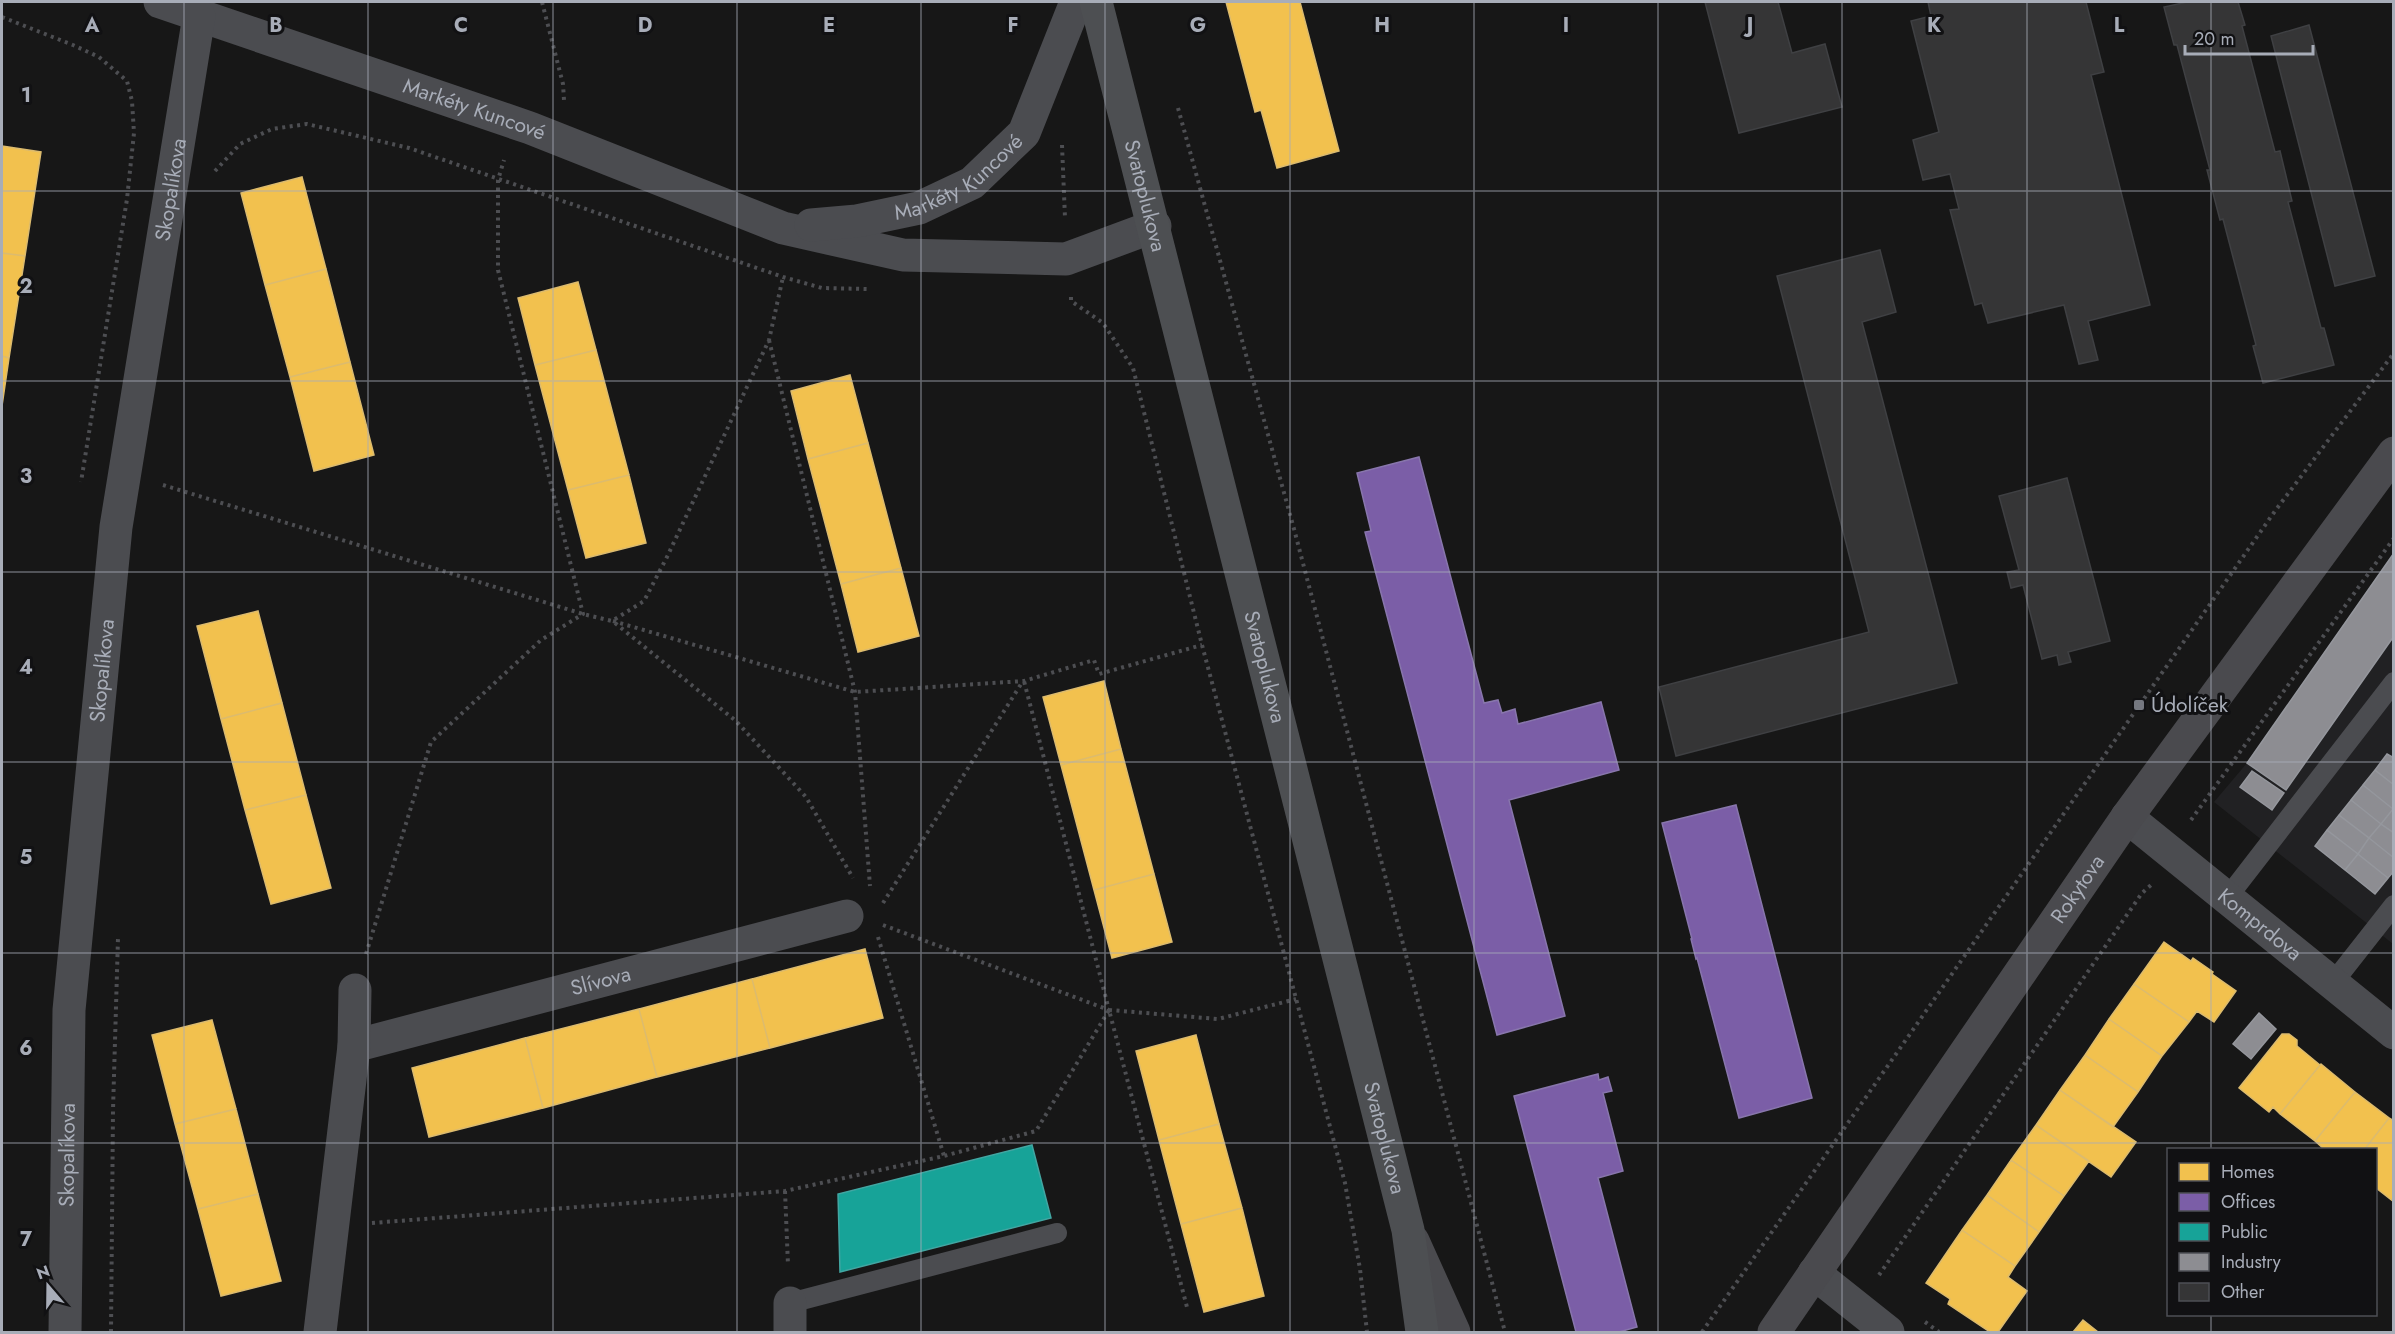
<svg xmlns="http://www.w3.org/2000/svg" width="2395" height="1334" font-family="Jost,sans-serif">
  <style>
    .built { fill: #212123 }
    .homes { fill: #f2c14e; stroke: #dcbb6e; stroke-width: 1.5 }
    .offices { fill: #7b5ea7; stroke: #8876ac; stroke-width: 1.5 }
    .public { fill: #17a398; stroke: #42a6a2; stroke-width: 1.5 }
    .industry { fill: #8d8d92; stroke: #95979d; stroke-width: 1.5 }
    .building { fill: #353536; stroke: #3f4043; stroke-width: 1.5 }
    .lines { fill: none; stroke-linecap: round; stroke-linejoin: round }
    .path { stroke: #4d4e52; stroke-width: 4; stroke-dasharray: 3 4.5; stroke-linecap: butt }
    .service { stroke: #4b4c50; stroke-width: 20 }
    .minor { stroke: #4b4c50; stroke-width: 33 }
    .secondary { stroke: #4a4a4e; stroke-width: 33 }
    .primary { stroke: #4d4f52; stroke-width: 33 }
    .grid { fill: none; stroke: #a8adb8; stroke-width: 1.5; stroke-opacity: 0.55 }
    .poi-dot { fill: #757880; stroke: #111113; stroke-width: 2 }
    .labels { text-anchor: middle; dominant-baseline: central; stroke-width: 6; stroke-linejoin: round; paint-order: stroke }
    .street-label { font-size: 21px; fill: #a8adb8; stroke: #111113 }
    .poi-label { font-size: 21px; fill: #a8adb8; stroke: #111113; text-anchor: start }
    .grid-label { font-size: 20px; text-anchor: middle; font-weight: bold; fill: #a8adb8; stroke: #111113; stroke-width: 6; stroke-linejoin: round; paint-order: stroke }
  </style>
  <rect width="100%" height="100%" fill="#171717"/>
  <!-- built -->
  <path class="built" d="M2393,553V944L2214,802L2247,763Z"/>
  <!-- homes -->
  <path class="homes" d="M1226,2H1300L1339,151L1277,168L1261,110L1255,112Z
    M2,146L41,152L25,256L2,253Z
    M302,177L326,269L265,285L241,193Z
    M2,253L25,256L9,358L2,356Z
    M326,269L350,362L290,377L265,285Z
    M578,282L596,350L535,365L518,298Z
    M596,350L629,475L568,490L535,365Z
    M2,356L9,358L2,406Z
    M350,362L374,455L314,471L290,377Z
    M850,375L868,443L808,459L791,391Z
    M868,443L901,568L841,584L808,459Z
    M629,475L646,543L586,558L568,490Z
    M901,568L919,636L858,652L841,584Z
    M258,611L282,703L221,719L197,626Z
    M1104,681L1121,749L1061,765L1043,697Z
    M282,703L306,795L245,810L221,719Z
    M1121,749L1154,874L1094,890L1061,765Z
    M306,795L331,888L271,904L245,810Z
    M1154,874L1172,942L1112,958L1094,890Z
    M2164,942L2191,961L2193,958L2213,972L2212,974L2236,991L2214,1022L2197,1011L2189,1022L2134,984Z
    M865,949L883,1018L770,1048L752,979Z
    M752,979L770,1048L657,1077L639,1009Z
    M2134,984L2189,1022L2162,1056L2109,1019Z
    M639,1009L657,1077L543,1108L525,1038Z
    M2109,1019L2162,1056L2138,1092L2085,1055Z
    M212,1020L236,1109L175,1124L152,1035Z
    M2282,1034H2289L2297,1040V1046L2320,1065L2280,1114L2273,1107L2269,1112L2239,1088Z
    M1196,1035L1219,1124L1159,1140L1136,1051Z
    M525,1038L543,1108L429,1137L412,1068Z
    M2085,1055L2138,1092L2113,1127L2060,1090Z
    M2321,1064L2355,1092L2315,1141L2280,1114Z
    M2060,1090L2136,1142L2111,1177L2036,1125Z
    M2355,1092L2389,1118L2364,1150H2325L2315,1141Z
    M236,1109L258,1194L198,1209L175,1124Z
    M2389,1118L2394,1121V1202L2376,1188V1150H2364Z
    M1219,1124L1242,1208L1181,1224L1159,1140Z
    M2036,1125L2089,1161L2064,1196L2011,1160Z
    M2011,1160L2064,1196L2039,1232L1987,1195Z
    M258,1194L281,1281L221,1296L198,1209Z
    M1987,1195L2039,1232L2015,1266L1962,1230Z
    M1242,1208L1264,1296L1204,1312L1181,1224Z
    M1962,1230L2015,1266L2008,1277L2027,1291L1998,1332H1990L1948,1304L1950,1299L1926,1283Z
    M2083,1320L2098,1332H2073Z"/>
  <!-- offices -->
  <path class="offices" d="M1419,457L1484,703L1498,700L1502,713L1515,709L1518,724L1601,702L1619,770L1509,800L1565,1016L1497,1035L1365,532L1371,531L1357,473Z
    M1736,805L1812,1098L1739,1118L1697,958L1696,959L1691,939H1692L1662,823Z
    M1598,1074L1599,1080L1608,1077L1612,1091L1603,1093L1623,1171L1598,1178L1637,1327L1619,1332H1576L1514,1096Z"/>
  <!-- public -->
  <path class="public" d="M1032,1145L1051,1218L840,1272L838,1194Z"/>
  <!-- industry -->
  <path class="industry" d="M2394,553V636L2286,790L2247,763Z
    M2387,754L2394,758V785L2375,770Z
    M2375,770L2394,785L2393,809L2363,785Z
    M2252,771L2284,793L2272,810L2240,787Z
    M2363,785L2393,809L2381,824L2351,800Z
    M2351,800L2381,824L2369,838L2339,815Z
    M2393,809H2394V833L2381,824Z
    M2339,815L2369,838L2358,854L2327,830Z
    M2381,824L2394,833V858L2369,838Z
    M2327,830L2358,854L2345,870L2315,846Z
    M2369,838L2394,858V871L2388,878L2358,854Z
    M2358,854L2388,878L2375,894L2345,870Z
    M2259,1013L2276,1029L2251,1059L2233,1044Z"/>
  <!-- building -->
  <path class="building" d="M1705,2H1778L1792,53L1825,44L1842,107L1739,133Z
    M1928,2H2086L2104,72L2091,75L2150,305L2088,321L2098,360L2079,364L2064,305L1988,323L1982,303L1975,305L1950,210L1959,209L1950,174L1923,180L1913,140L1939,132L1911,21L1931,16Z
    M2187,2H2238L2245,25L2242,26L2275,152L2280,151L2292,201L2288,202L2321,328H2324L2334,365L2263,383L2253,346L2256,345L2223,219L2220,220L2207,170H2210L2177,45H2174L2164,7Z
    M2309,25L2375,276L2335,286L2271,36Z
    M1880,250L1896,312L1862,322L1957,683L1676,756L1659,687L1869,632L1777,276Z
    M2067,478L2110,641L2068,652L2071,662L2059,665L2057,655L2042,659L2023,585L2011,588L2007,572L2019,570L1999,496Z"/>
  <g class="lines">
    <!-- path -->
    <path class="path" d="M542,2L563,84L564,100
      M2,17L73,45L99,57L127,81L132,101L134,133L127,199L81,482
      M1178,108L1294,529L1505,1332
      M1062,145L1065,218
      M215,171L240,144L272,129L307,124L409,148L783,277L822,288L868,289
      M1071,297V301L1103,323L1133,368L1202,645L1345,1183L1360,1269L1367,1332
      M769,340L855,692L870,886
      M163,485L583,614L612,621L644,601L667,557L769,340L783,277
      M613,621L855,692L1024,681L1094,660L1099,674L1202,645
      M615,623L736,721L806,797L853,878
      M2191,820L2394,538
      M883,903L1023,681
      M883,925L1109,1010L1024,681
      M878,937L944,1156
      M366,954L431,742L541,640L583,614L498,270V180L504,160
      M1109,1010L1218,1019L1296,999
      M785,1191L788,1265
      M372,1223L785,1191L944,1156L1036,1131L1109,1010L1188,1311
      M1879,1275L2142,893L2151,885
      M1925,1322L1939,1332
      M111,1332L113,1110L118,938
      M1702,1332L2275,511L2394,353"/>
    <!-- service -->
    <path class="service" d="M2227,898L2394,682
      M2332,984L2394,905
      M790,1303L1057,1233"/>
    <!-- minor -->
    <g class="minor">
      <path id="s1" d="M160,2L530,128L783,228L903,255L1066,259L1155,226"/>
      <path id="s2" d="M811,225L857,221L919,208L972,183L1024,133L1076,2"/>
      <path id="s3" d="M2127,817L2394,1033"/>
      <path id="s4" d="M354,1046L847,916"/>
      <path d="M1814,1273L1888,1332"/>
      <path d="M790,1303V1332"/>
      <path id="s5" d="M65,1332L69,1010L116,527L199,16"/>
      <path d="M320,1332L354,1046L355,990"/>
    </g>
    <!-- secondary -->
    <g class="secondary">
      <path d="M1413,1241L1454,1332"/>
      <path id="s6" d="M1774,1332L2127,817L2394,453"/>
    </g>
    <!-- primary -->
    <path class="primary" id="s7" d="M1096,2L1408,1230L1422,1332"/>
  </g>
  <!-- grid -->
  <path class="grid" d="M184,2V1332M368,2V1332M553,2V1332M737,2V1332M921,2V1332M1105,2V1332M1290,2V1332M1474,2V1332M1658,2V1332M1842,2V1332M2027,2V1332M2211,2V1150M2,191H2394M2,381H2394M2,572H2394M2,762H2394M2,953H2394M2,1143H2394M2211,1314V1332"/>
  <!-- markers -->
  <rect class="poi-dot" x="2133" y="699" width="12" height="12" rx="3"/>
  <g class="labels">
    <!-- street labels -->
    <g class="street-label">
      <text stroke="none"><textPath href="#s1" startOffset="332">Markéty Kuncové</textPath></text>
      <text stroke="none"><textPath href="#s2" startOffset="159">Markéty Kuncové</textPath></text>
      <text stroke="none"><textPath href="#s5" startOffset="1149">Skopalíkova</textPath></text>
      <text stroke="none"><textPath href="#s7" startOffset="200">Svatoplukova</textPath></text>
      <text stroke="none"><textPath href="#s7" startOffset="686">Svatoplukova</textPath></text>
      <text stroke="none"><textPath href="#s5" startOffset="663">Skopalíkova</textPath></text>
      <text stroke="none"><textPath href="#s6" startOffset="537">Rokytova</textPath></text>
      <text stroke="none"><textPath href="#s3" startOffset="171">Komprdova</textPath></text>
      <text stroke="none"><textPath href="#s4" startOffset="255">Slívova</textPath></text>
      <text stroke="none"><textPath href="#s7" startOffset="1172">Svatoplukova</textPath></text>
      <text stroke="none"><textPath href="#s5" startOffset="177">Skopalíkova</textPath></text>
    </g>
    <!-- poi labels -->
    <g class="poi-label">
      <text x="2151" y="705">Údolíček</text>
    </g>
  </g>
  <g class="grid-label">
    <text x="92" y="32">A</text>
    <text x="276" y="32">B</text>
    <text x="461" y="32">C</text>
    <text x="645" y="32">D</text>
    <text x="829" y="32">E</text>
    <text x="1013" y="32">F</text>
    <text x="1198" y="32">G</text>
    <text x="1382" y="32">H</text>
    <text x="1566" y="32">I</text>
    <text x="1750" y="32">J</text>
    <text x="1934" y="32">K</text>
    <text x="2119" y="32">L</text>
    <text x="26" y="102">1</text>
    <text x="26" y="293">2</text>
    <text x="26" y="483">3</text>
    <text x="26" y="674">4</text>
    <text x="26" y="864">5</text>
    <text x="26" y="1055">6</text>
    <text x="26" y="1246">7</text>
  </g>
  <!-- border -->
  <rect width="2395" height="1334" fill="none" stroke="#a8adb8" stroke-width="6"/>
  <!-- legend -->
  <rect x="2167" y="1148" width="210" height="168" fill="#111113" stroke="#4d4f55" stroke-width="1.5"/>
  <rect x="2179" y="1163" width="30" height="18" fill="#f2c14e" stroke="#4d4f55" stroke-width="1.5"/>
  <text x="2221" y="1178" font-size="18" fill="#a8adb8">Homes</text>
  <rect x="2179" y="1193" width="30" height="18" fill="#7b5ea7" stroke="#4d4f55" stroke-width="1.5"/>
  <text x="2221" y="1208" font-size="18" fill="#a8adb8">Offices</text>
  <rect x="2179" y="1223" width="30" height="18" fill="#17a398" stroke="#4d4f55" stroke-width="1.5"/>
  <text x="2221" y="1238" font-size="18" fill="#a8adb8">Public</text>
  <rect x="2179" y="1253" width="30" height="18" fill="#8d8d92" stroke="#4d4f55" stroke-width="1.5"/>
  <text x="2221" y="1268" font-size="18" fill="#a8adb8">Industry</text>
  <rect x="2179" y="1283" width="30" height="18" fill="#353536" stroke="#4d4f55" stroke-width="1.5"/>
  <text x="2221" y="1298" font-size="18" fill="#a8adb8">Other</text>
  <!-- north arrow -->
  <g transform="translate(48 1286) rotate(340)" stroke="#111113" stroke-width="4.5" paint-order="stroke">
  <path d="M0-4.5L10 22L0 15L-10 22Z" fill="#a8adb8"/>
  <text y="-9" font-size="16" font-weight="bold" text-anchor="middle" fill="#a8adb8">N</text>
  </g>
  <!-- scale -->
  <path d="M2185 45v9h128v-9" fill="none" stroke="#a8adb8" stroke-width="3"/>
  <text x="2194" y="45" font-size="18" fill="#a8adb8" stroke="#111113" stroke-width="4.5" paint-order="stroke">20 m</text>
</svg>
